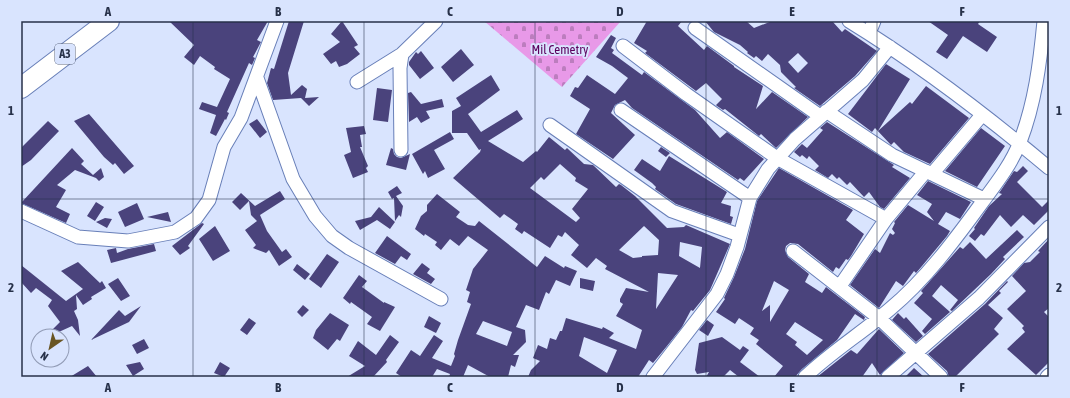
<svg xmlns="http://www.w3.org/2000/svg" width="1070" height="398" font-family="'Asap Condensed',sans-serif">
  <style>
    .cemetery { fill: url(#cemetery-stones) }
    .building { fill: #4a437c; fill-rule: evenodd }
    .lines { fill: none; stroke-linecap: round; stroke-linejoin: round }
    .minor-casing { stroke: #687fb8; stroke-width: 15 }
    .highway-casing { stroke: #687fb8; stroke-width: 22 }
    .minor { stroke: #fff; stroke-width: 13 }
    .highway { stroke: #fff; stroke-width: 20 }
    .grid { fill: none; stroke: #273149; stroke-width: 1; stroke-opacity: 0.55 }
    .labels { text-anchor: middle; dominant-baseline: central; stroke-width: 4; stroke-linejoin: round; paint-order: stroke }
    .shield { fill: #d9e4fe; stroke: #5c677f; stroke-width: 1 }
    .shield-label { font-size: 12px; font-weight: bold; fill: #273149 }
    .park-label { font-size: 13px; fill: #5a005d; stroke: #d9e4fe }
    .neatline { fill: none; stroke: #273149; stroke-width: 1.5 }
    .grid-label { font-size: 13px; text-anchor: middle; font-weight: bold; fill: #273149 }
  </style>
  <defs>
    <pattern id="cemetery-stones" width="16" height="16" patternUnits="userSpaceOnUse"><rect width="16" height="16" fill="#e899e8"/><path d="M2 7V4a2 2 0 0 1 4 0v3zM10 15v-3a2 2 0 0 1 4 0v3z" fill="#bc7dbe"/></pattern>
  </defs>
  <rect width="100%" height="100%" fill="#d9e4fe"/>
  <!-- cemetery -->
  <path class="cemetery" d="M484,21H621L562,87Z"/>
  <!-- building -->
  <path class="building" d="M169,21H268L257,40L261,42L253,57L255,58L252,65L249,63L227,112L229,113L226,120L225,119L216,136L210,133L216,115L199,109L202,102L217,107L230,79L214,69L215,67L200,56L194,65L184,57L194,45Z
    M289,21H304L288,73L291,95L302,85L307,89L305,98L319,97L309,106L301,98L273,100L267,83L271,68L274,69Z
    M342,21L358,45L354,47L360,54L347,64L339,67L336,61L331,64L323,54L340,42L331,34Z
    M647,21H682L678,26L704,50L707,46L734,66V67L763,86L756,109L772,92L808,117L776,148L761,134L759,136L725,109L723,110L717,106L716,105L722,99L706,83L696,91L645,53L647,51L634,43Z
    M705,21H746L754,28L772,21H832L842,32L845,29L877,51L855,76L820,106L794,88L796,87L781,72L780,65L768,54L762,61L756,56L754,58L747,53L748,52L740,45L714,32ZM798,53L808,63L798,73L788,62Z
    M928,21H980L978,24L997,37L987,52L963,36L947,59L936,52L948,35Z
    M611,35L616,38L611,48L614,50L612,53L642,75L644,72L695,110L720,138L727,132L764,159L744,181L740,178L738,180L632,108L625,100L615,105L611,113L635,135L613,159L576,134L590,109L570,96L575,87L578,88L587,75L615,94L628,78L612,66L596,57Z
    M461,49L474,65L453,82L441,67Z
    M421,51L434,68L420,79L409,65V62L416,52L418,54Z
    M886,64L910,79L878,131L910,102L912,104L926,86L969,118L930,164L904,152L894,142L891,145L875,128L872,132L848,114Z
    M491,75L500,90L468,114L481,132L517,110L523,119L488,141L523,162L536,151L537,152L549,137L565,150L567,148L584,164L593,165L616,187L619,184L621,185L635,196L667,228L684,227L686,225L730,244L710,290L693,311L691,310L682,327L667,346L653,363L649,360L638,377H528L531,370L540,361L533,358L538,345L547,349L550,338L556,340L560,331H562L566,318L602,329L603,327L614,333L609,338L636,349L642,330L616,316L623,304L620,302V299L626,288L649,292L605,269L607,266L596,258L587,268L571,255L579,245L565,232L562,237L558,235L550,248L524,231L522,234L515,229L518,224L504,214L500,218L453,178L480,152L481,149L479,150L467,133H452V111L461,106L456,98ZM560,164L576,178L575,181L588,189L572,209L580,218L576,222L530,188L541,177L544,180ZM644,226L659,240L658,255L642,256V257L633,258L619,250ZM680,242L702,247L700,268L679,256ZM658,273L678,275L656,309ZM584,337L617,350L607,373L579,356Z
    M377,88L392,90L388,122L373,120Z
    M411,92L421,104L442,99L444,107L426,111L430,118L421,123L417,117L409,122L408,93Z
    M89,114L134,166L124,174L115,163L113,165L104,157L74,121Z
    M257,119L267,132L260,138L249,124Z
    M48,121L59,131L31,160L21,167V148Z
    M827,122L894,165L892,167L910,178L884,209L880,207L869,192L864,197L850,182L847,185L839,177L837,179L832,174L828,178L815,170L819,166L809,156L807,159L802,155L800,157L794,152L802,144L807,148L823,130L820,128Z
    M364,126L366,134L360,135L362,147H360L368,166L366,168L368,172L353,178L344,155L351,152L346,128Z
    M981,128L1005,146L977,187L945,171Z
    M450,132L454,139L434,150L445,169L428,178L425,171L423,174L412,154Z
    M661,147L670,153L666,157L658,151Z
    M72,148L84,161L81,164L93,175L101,168L104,177L99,181L96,178L75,170L57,185L66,190L56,207L70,214L66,223L21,203Z
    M391,148L393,149L394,154L397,157L401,158L410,154L406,170L386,165Z
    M669,156L727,192L721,203L731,206L730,216L733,217L731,224L676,204L655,189L656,187L652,183L634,170L642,159L660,171Z
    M1023,166L1028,171L1017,182L1042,207L1049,200V210L1034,225L1023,215L1011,227L1000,215L984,236L981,234L975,241L969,236L975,229L974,228L989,206L1002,194L999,193L1014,171L1017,172Z
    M779,168L853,210L846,220L864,234L851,256L848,260L846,259L839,269L836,267L833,272L798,244L790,243L786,246L785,250L788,257L809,274L805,282L822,293L826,287L865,317L864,320L855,314L837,340L802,369L795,377H774L783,366L756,344L759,340L750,334L754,328L739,318L735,324L716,312L725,299L724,298L734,277L745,249L757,201ZM774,281L789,290L770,322V305L762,311ZM795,322L823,340L807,355L795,345L797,342L786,334Z
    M928,181L971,202L960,219L946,212L938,224L950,231L947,236L922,266L916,273L914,271L903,286L896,281L879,308L850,285L875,249L880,253L890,233L893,235L895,233L892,229L895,223L894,222L908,205L934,221L927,212L932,204L917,195Z
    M397,186L402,193L396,196L403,206L401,217L399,215L395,221L394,198L392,199L388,192Z
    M280,191L285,199L260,215L267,231L282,252L286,249L292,257L279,266L269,250L266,253L253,248L256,245L245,230L257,221L251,215L249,201L240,210L232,202L241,193L255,206Z
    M437,194L460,212L456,217L468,225L475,226L479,221L537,267L545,256L564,268L565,266L577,271L570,286L556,280L549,294L546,292L539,310L526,305L516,327L525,330L526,342L513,355H519L515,367L511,365L508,377H490L468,365L463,377H449L450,374L437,369L432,377H402L396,373L411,350L420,356L434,335L443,341L432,358L451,366L455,356L454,354L458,340L471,304L467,302L470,292L466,290L473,269L488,250L468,236L459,246L450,239L441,250L435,245L437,242L425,234L424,236L415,229L421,216L427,211V205ZM483,321L512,332L507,346L476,334Z
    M96,202L104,207L95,221L87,216Z
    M137,203L144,219L125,227L118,212Z
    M379,207L395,222L390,229L377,220L360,230L355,221L371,217Z
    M168,212L171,222L147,217Z
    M105,218L112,219L107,228L96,222Z
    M202,223L204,224L188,246L190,248L180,255L172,246Z
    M215,226L230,251L213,261L199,239Z
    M1017,230L1024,237L1003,257L1005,259L991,274L952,311L950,310L958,300L941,285L932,296L950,312L925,334L922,331L932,319L914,303L923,293L921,291L960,247L963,249L970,242L986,259Z
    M387,236L411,254L407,260L401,256L395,264L375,253Z
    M1049,239V308L1044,312L1049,317V362L1036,375L1007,349L1025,332L1022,328L1024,326L1007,309L1026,291L1012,276L1024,263L1030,262L1040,252L1038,251Z
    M154,244L156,251L111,263L107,250L116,248L117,253L128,249Z
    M327,254L339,262L321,288L309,279Z
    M78,262L100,283L102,281L106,288L91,297L92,299L83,305L76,295L77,309L74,311L78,320L80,336L72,326L50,336H46L60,322L48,306L52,300L36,288L31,293L21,282V265L66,301L83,289L61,271Z
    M422,263L430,269L427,273L435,279L431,284L413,274Z
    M297,264L310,274L305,280L293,270Z
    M359,275L367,281L362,287L384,303V302L395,307L380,331L367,324L372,317L351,302L350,304L343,298Z
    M118,278L130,296L121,301L108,284Z
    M580,278L595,281L593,291L580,288Z
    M1007,281L1008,282L999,291L1001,293L988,305L1003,318L994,329L999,334L955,377H949L947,371L928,354L985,304Z
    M303,305L309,310L302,317L297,312Z
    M141,306L129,322L91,340L119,310L125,316Z
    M330,313L349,325L340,341L337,339L328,350L313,338L316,330Z
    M898,313L904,319L906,317L923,336L916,342L892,320Z
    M429,316L441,323L436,333L424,327Z
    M249,318L256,323L247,335L240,330Z
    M707,320L714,325L708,336L699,330Z
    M879,329L904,353L880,375L872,363L862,377H817L851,350L857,354Z
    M390,335L399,342L386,360L387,362L373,377H347L365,366L349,356L358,341L376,355Z
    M722,337L740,350L743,346L749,350L740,362L760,377H739L730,370L723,377H706L709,372L697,374L695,370L699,343Z
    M144,339L149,348L137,354L132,345Z
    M140,362L144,369L133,376L126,365Z
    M220,362L230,368L224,377L214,373Z
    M88,366L97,377H70Z
    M914,368L924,377H905Z"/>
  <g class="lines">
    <!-- minor casing -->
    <g class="minor-casing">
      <path id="minor" d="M849,21C919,64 986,115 1049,168
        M695,28L820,116
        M869,33L874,21
        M623,46L686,94L777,158L886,219
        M257,78L293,179L315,216L332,236L349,248L441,299
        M357,82L402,54L436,21
        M621,110L750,198
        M826,111L892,155L984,199
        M550,125L672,211L739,235
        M401,150L400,68L402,54
        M932,174L982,115
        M21,211L78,237L128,241L175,232L196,218L209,200L224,147L241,118L277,21
        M793,251L879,318L941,377
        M840,286L886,219L926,171
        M653,377L717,294L727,274L737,247L750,198L768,169L795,139L863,80L890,47
        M805,377C831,352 862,333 890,309C925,280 954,241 981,204C995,185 1011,165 1020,142C1035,103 1040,63 1044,21
        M888,377L979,298L1049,227
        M1047,377L1049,375"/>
    </g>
    <!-- highway casing -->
    <g class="highway-casing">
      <path id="highway" d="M21,88L109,21"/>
    </g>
    <!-- minor -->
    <use href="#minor" class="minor"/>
    <!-- highway -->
    <use href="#highway" class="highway"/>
  </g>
  <!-- grid -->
  <path class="grid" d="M193,21V377M364,21V377M535,21V377M706,21V377M877,21V377M21,199H1049"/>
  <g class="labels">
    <!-- shield labels -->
    <rect class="shield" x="55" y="44" width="20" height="20" rx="3"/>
    <g class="shield-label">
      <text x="65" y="54">A3</text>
    </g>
    <!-- park labels -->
    <g class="park-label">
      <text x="560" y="49">Mil Cemetry</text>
    </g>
  </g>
  <!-- border -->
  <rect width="1070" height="398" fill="none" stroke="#d9e4fe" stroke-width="44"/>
  <!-- north arrow -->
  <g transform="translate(50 348) rotate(214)"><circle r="19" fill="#d9e4fe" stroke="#929cb6"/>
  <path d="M0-3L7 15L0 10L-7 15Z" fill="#695523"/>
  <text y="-6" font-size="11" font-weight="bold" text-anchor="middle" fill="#273149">N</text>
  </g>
  <rect x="22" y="22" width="1026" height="354" class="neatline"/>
  <g class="grid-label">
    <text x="108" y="16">A</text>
    <text x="278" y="16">B</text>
    <text x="450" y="16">C</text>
    <text x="620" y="16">D</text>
    <text x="792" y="16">E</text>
    <text x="962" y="16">F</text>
    <text x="11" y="115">1</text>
    <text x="1059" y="115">1</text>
    <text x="11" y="292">2</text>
    <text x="1059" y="292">2</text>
    <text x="108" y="392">A</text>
    <text x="278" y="392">B</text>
    <text x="450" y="392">C</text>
    <text x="620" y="392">D</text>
    <text x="792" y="392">E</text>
    <text x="962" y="392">F</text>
  </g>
</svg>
